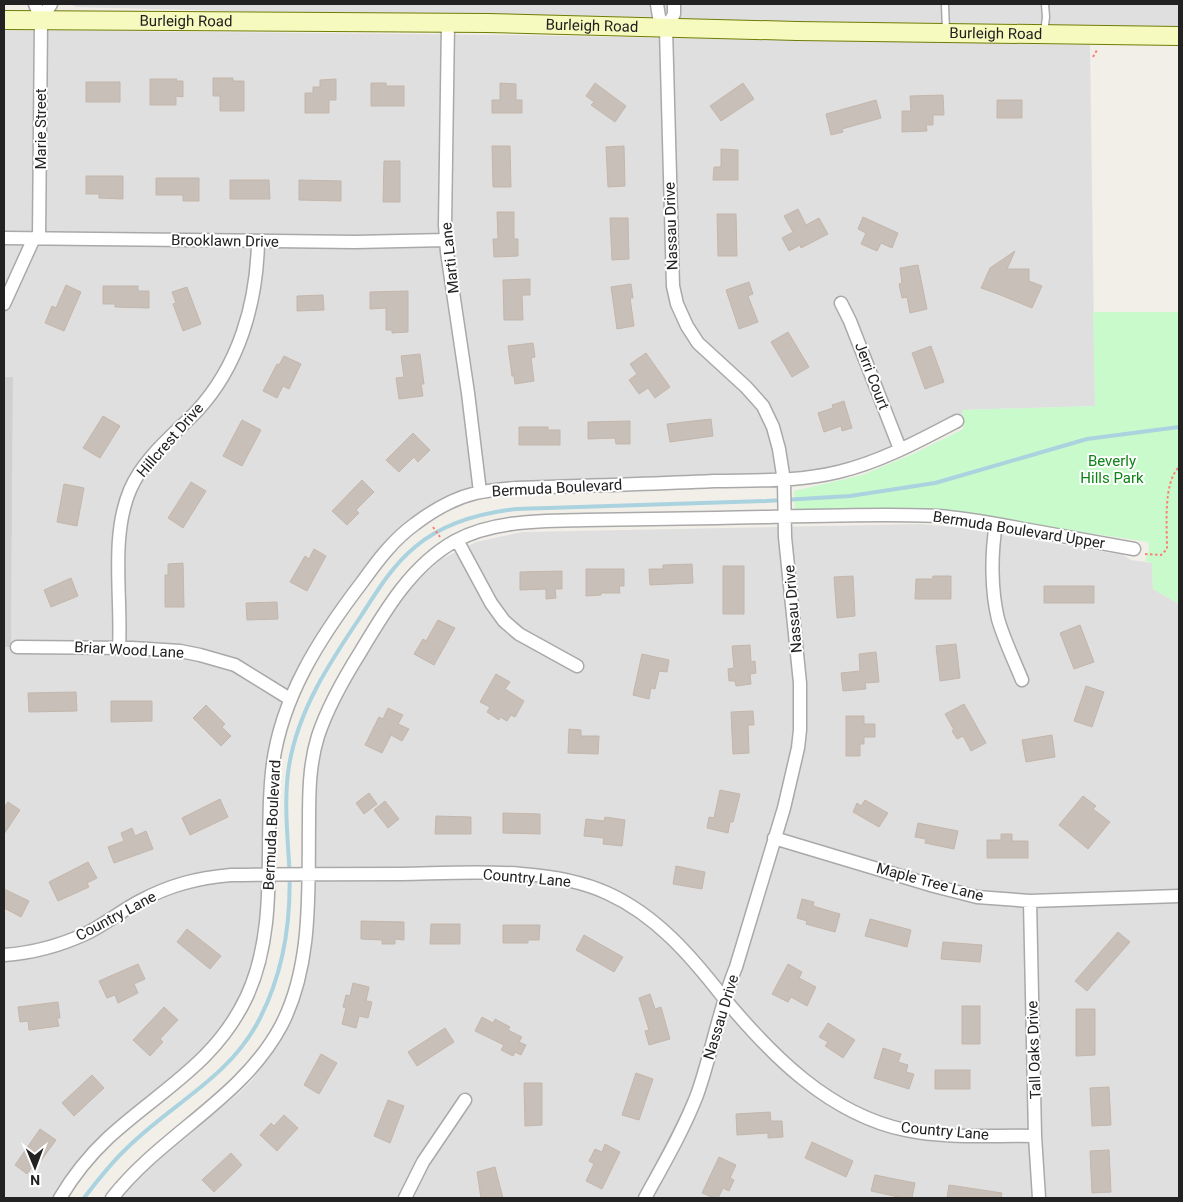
<svg xmlns="http://www.w3.org/2000/svg" width="1183" height="1202" font-family="Roboto,sans-serif">
  <style>
    .residential { fill: #e0dfdf }
    .religious { fill: #d0d0d0 }
    .park { fill: #c8facc }
    .lines { fill: none; stroke-linecap: round; stroke-linejoin: round }
    .stream { stroke: #aad3df; stroke-width: 4 }
    .building { fill: #c7bfb8; stroke: #c4b6ab }
    .lane-casing { stroke: #a9a9a9; stroke-width: 9 }
    .street-casing { stroke: #a9a9a9; stroke-width: 15 }
    .secondary-casing { stroke: #707d05; stroke-width: 20 }
    .path { stroke: #fa8072; stroke-width: 2; stroke-dasharray: 2.5 2.5; stroke-linecap: butt }
    .lane { stroke: #fff; stroke-width: 6 }
    .street { stroke: #fff; stroke-width: 12 }
    .secondary { stroke: #f7fabf; stroke-width: 18 }
    .labels { text-anchor: middle; dominant-baseline: central; stroke-width: 4; stroke-linejoin: round; paint-order: stroke }
    .street-label { font-size: 15px; fill: #222; stroke: #fff }
    .park-label { font-size: 15px; fill: #0c8416; stroke: #fff }
  </style>
  <rect width="100%" height="100%" fill="#f2efe9"/>
  <!-- residential -->
  <path class="residential" d="M69,4H1179V28L539,19L76,7Z
    M4,30L508,35L1090,45L1095,406L963,410V416L868,462L814,474L519,486L417,517L293,686L264,815L262,907L258,938L245,983L237,1005L209,1045L61,1186L53,1198H4V647H11L13,377H4Z
    M921,524L962,528L1123,555L1131,560L1152,563L1153,589L1179,604V1198H120L147,1169L239,1093L252,1080L274,1048L288,1025L295,1009L314,789L321,743L331,716L349,683L393,613L414,584L428,571L442,559L476,542L522,532Z"/>
  <!-- religious -->
  <path class="religious" d="M4,377H13L11,647H4Z"/>
  <!-- park -->
  <path class="park" d="M1093,312H1179V604L1153,589L1152,563L1145,561L1149,549L1148,542L986,517L795,513L794,491L862,475L913,454L963,429L962,410L1095,406Z"/>
  <g class="lines">
    <!-- stream -->
    <path class="stream" d="M84,1198C97,1181 111,1163 127,1148C171,1104 229,1078 259,1020C284,972 292,916 289,862C287,830 284,797 289,766C298,710 330,662 361,616C377,591 392,566 415,547C443,523 480,513 516,509L766,501L850,496L935,483L1087,439L1179,427"/>
  </g>
  <!-- building -->
  <path class="building" d="M213,78H233V81H244V111H220V96H213Z
    M150,79H177L176,81H183V97L176,96V105H150Z
    M336,79V100H329V113H305V93H313V87H320V80Z
    M86,82H120V102H86Z
    M371,83H386V86H404V106H371Z
    M500,83L516,84V100H522V113H492V100H500Z
    M595,83L626,106L615,122L591,105L594,102L586,96Z
    M743,83L754,99L721,121L710,106Z
    M943,95L944,115H933V125H926L927,131L902,132V111H911L910,96Z
    M876,100L881,118L842,129L843,132L831,135L826,114Z
    M997,100H1022V118H997Z
    M492,146H510L511,187H493Z
    M624,146L625,186L608,187L606,147Z
    M721,149L738,150V180H713L714,167H721Z
    M384,161H400V202H383Z
    M86,176H123V199L99,198V194H86Z
    M156,178H199V201H183V195H156Z
    M230,180H269L270,199H230Z
    M299,180L341,181V201L299,200Z
    M798,209L806,225L819,218L828,234L801,248L800,245L789,251L782,238L793,232L784,216Z
    M497,212H514V239H518V256L494,257L493,239H498Z
    M717,214H736L737,256H718Z
    M863,217L898,233L892,248L881,243L877,251L861,244L866,233L858,229Z
    M610,218H628L629,259L612,260Z
    M1015,251L1007,269H1029V281L1042,286L1032,308L998,294L981,288L990,268Z
    M918,265L927,309L910,313L907,297L902,298L899,284L902,283L900,268Z
    M530,279V295H522L523,320H504L503,280Z
    M749,282L753,294L748,296L758,322L739,329L726,290Z
    M631,284L633,298H630L634,326L617,329L611,287Z
    M66,285L81,292L64,331L45,323L52,306L56,308Z
    M103,286H138V291H149V308L115,307V304H103Z
    M187,287L201,324L183,331L173,304L176,303L172,292Z
    M408,291V332L392,333V330H386V308L370,309V292Z
    M323,295L324,310L297,311V296Z
    M788,332L809,367L792,377L771,342Z
    M533,343L535,357L531,358L534,381L515,384L514,376H512L508,346Z
    M931,346L944,382L925,389L912,353Z
    M646,353L670,387L655,398L648,388L639,394L629,380L637,374L630,364Z
    M420,354L424,384H421L423,396L399,399L396,378L404,377L401,356Z
    M284,356L301,364L289,389L283,386L277,398L263,391L277,364L279,365Z
    M844,401L852,428L842,431L841,426L824,432L818,413L833,408L832,405Z
    M103,416L120,426L100,458L83,448Z
    M711,419L713,436L670,442L667,424Z
    M242,420L261,430L242,466L223,456Z
    M630,421V444H616L615,438L588,439V422Z
    M519,427H548V430H560V445H519Z
    M413,433L430,450L418,462L414,457L399,472L386,460Z
    M362,480L374,492L356,510L359,513L347,525L332,511Z
    M191,482L206,491L183,528L168,518Z
    M64,484L84,488L77,526L57,522Z
    M314,549L326,556L307,591L290,582L305,556L309,559Z
    M183,563L184,607H165V575H168V564Z
    M692,564L693,583L650,585L649,569H663V565Z
    M723,566H744V614H723Z
    M586,569H624V586H619L620,593H601V595L586,596Z
    M562,571V589H555L556,598L546,599V589L520,590V572Z
    M853,576L855,616L837,618L834,577Z
    M933,576H951V599H915L916,579H932Z
    M71,578L78,596L51,607L44,590Z
    M1044,586H1094V603H1044Z
    M277,602L278,619L247,620L246,603Z
    M438,620L455,628L434,665L414,654L423,639L426,641Z
    M1080,625L1094,662L1074,669L1060,633Z
    M956,644L960,678L940,681L936,646Z
    M750,645L751,662L755,661L756,673L750,674L751,684L736,686L735,681H729L728,669L734,668L732,646Z
    M876,652L879,682L865,683L866,689L843,691L841,673L860,671L859,654Z
    M642,654L669,660L667,672L659,671L655,689L651,688L649,699L633,695Z
    M496,674L510,682L505,689L524,701L515,717L511,715L507,721L500,717L499,720L487,712L490,707L480,702Z
    M1086,686L1104,692L1092,727L1074,721Z
    M76,692L77,711L29,712L28,693Z
    M111,701H152V721L111,722Z
    M964,704L986,743L971,751L963,736L957,739L952,731L954,730L945,714Z
    M206,705L225,724L222,727L231,736L221,746L193,718Z
    M388,708L403,715L398,724L409,729L402,741L391,735L382,753L365,745L379,717L383,719Z
    M753,711L754,725H748L749,753L733,754L731,712Z
    M846,716H864V724H875V737H864V744H860V756H846Z
    M569,729L581,730V736H599L598,754L568,753Z
    M1052,735L1055,757L1026,762L1022,740Z
    M720,790L740,794L733,822H730L728,833L707,828L709,817L714,818Z
    M369,793L377,804L364,814L356,803Z
    M1083,796L1096,806L1093,809L1110,822L1088,849L1059,825Z
    M220,799L228,817L190,835L182,818Z
    M865,800L888,813L879,827L853,812L857,803L861,806Z
    M385,801L399,819L388,828L374,810Z
    M8,802L20,810L4,834V808Z
    M503,813L540,814V834L503,833Z
    M436,816L471,817V834H435Z
    M605,817L625,820L622,846L603,844L604,838L584,836L586,819L604,821Z
    M918,823L958,831L954,849L925,843L926,839L915,837Z
    M132,828L135,836L146,831L153,849L114,863L108,847L124,841L121,833Z
    M1001,834H1012V841H1028V858H987V840H1001Z
    M88,862L97,878L87,883L89,887L58,901L49,882Z
    M676,866L705,872L702,889L673,884Z
    M4,889L29,901L21,917L4,908Z
    M802,899L814,902L813,906L840,914L835,932L806,924L807,921L797,918Z
    M870,919L911,930L907,947L865,936Z
    M361,921L404,922V940L395,939V944H382V940L361,939Z
    M431,924H460V944H430Z
    M503,925H540L539,940H528V943H503Z
    M187,929L221,956L210,969L177,942Z
    M1118,932L1130,942L1087,991L1075,981Z
    M584,935L623,957L614,972L576,950Z
    M943,942L982,945L980,962L941,959Z
    M138,964L145,979L134,984L138,993L118,1003L115,995L107,998L99,981Z
    M788,964L802,972L799,978L816,987L807,1006L791,997L788,1002L772,994Z
    M353,983L369,987L366,1001L372,1002L368,1018L359,1016L356,1028L342,1024L346,1008L343,1007L346,995L350,996Z
    M650,994L655,1009L661,1007L670,1039L649,1045L645,1031L649,1030L639,998Z
    M58,1002L60,1018H57L59,1026L29,1030L28,1021L20,1022L18,1007Z
    M962,1006H980V1044H962Z
    M164,1007L178,1020L160,1039L163,1042L150,1056L133,1040Z
    M1076,1009H1095V1055L1076,1056Z
    M482,1017L493,1023L495,1019L510,1027L508,1030L522,1037L519,1042L526,1045L521,1055L515,1052L513,1056L501,1050L504,1045L475,1031Z
    M828,1023L855,1040L843,1058L825,1046L828,1042L819,1037Z
    M445,1028L454,1042L417,1066L408,1052Z
    M883,1048L901,1054L898,1062L908,1065L906,1072L914,1074L909,1089L874,1078Z
    M321,1054L337,1063L319,1094L304,1085Z
    M935,1070H970V1089H935Z
    M636,1073L653,1079L639,1120L622,1115Z
    M92,1075L104,1088L74,1116L62,1103Z
    M524,1083H542V1125L525,1126Z
    M1109,1087L1111,1125L1092,1126L1090,1088Z
    M388,1100L404,1106L390,1143L374,1136Z
    M770,1112L771,1121H782L783,1137L768,1138V1133L737,1135L736,1114Z
    M284,1115L298,1128L277,1151L260,1135L271,1123L274,1126Z
    M40,1129L56,1140L37,1166L34,1164L27,1174L15,1165Z
    M812,1142L853,1161L846,1177L805,1158Z
    M605,1144L620,1152L602,1189L586,1181L594,1164L589,1161L595,1149L602,1152Z
    M1109,1150L1111,1192L1092,1193L1090,1151Z
    M231,1153L242,1165L214,1192L202,1180Z
    M719,1157L736,1165L730,1178L734,1180L729,1191L723,1188L718,1198H714L702,1193Z
    M495,1167L503,1198H481L477,1172Z
    M875,1175L915,1183L912,1198H903L871,1191Z
    M949,1185L1002,1193L1001,1198H947Z"/>
  <g class="lines">
    <!-- lane casing -->
    <g class="lane-casing">
      <path id="lane" d="M945,4L946,32
        M1044,33L1046,17L1045,4"/>
    </g>
    <!-- street casing -->
    <g class="street-casing">
      <path id="street" d="M35,4L41,20L39,238
        M657,4L659,17L666,29
        M41,20L51,4
        M448,23L445,225L447,252L468,393L480,492
        M4,238L355,242L446,240
        M841,303L850,321L900,449
        M4,304L34,238
        M996,524C991,554 991,590 998,619C1004,640 1014,660 1022,680
        M457,540L491,603L504,621L519,634L577,666
        M17,647L132,648L180,651L200,655L235,665L290,699
        M119,648C122,598 110,537 130,490C143,459 173,435 196,412C239,366 257,303 258,241
        M774,838L934,886L977,897L1030,901L1179,896
        M1030,901L1035,1136L1039,1198
        M4,955C32,953 59,946 85,934C104,925 121,911 140,901C170,885 197,878 231,875C288,874 345,874 402,874C466,873 548,866 607,893C656,915 691,956 723,997C771,1055 829,1114 905,1130C947,1139 992,1135 1035,1136
        M60,1198C73,1176 89,1156 108,1138C159,1091 216,1063 247,996C279,926 264,846 272,772C279,700 320,637 363,581C378,560 394,539 415,524C432,511 455,498 476,493C489,490 503,489 516,488C582,486 648,484 714,481C756,480 797,482 838,472C880,462 919,441 957,421
        M112,1198C162,1134 242,1099 281,1026C313,965 308,890 309,824C309,794 309,765 318,736C328,706 344,678 361,651C386,609 412,565 455,541C493,520 543,521 585,520C629,519 673,519 717,518C774,517 830,515 886,515C903,515 921,515 938,516C965,518 991,523 1018,528C1056,535 1095,542 1134,549
        M405,1198L423,1162L465,1100
        M645,1198C663,1165 683,1131 697,1095C712,1053 719,1008 736,967L784,808L798,748L800,730V683L785,537L784,481L779,449L773,427L763,406L746,387L698,343L687,326L677,304L673,286L666,29L674,14V4"/>
    </g>
    <!-- secondary casing -->
    <g class="secondary-casing">
      <g id="secondary">
        <path id="s1" d="M4,20L487,23L797,31L1179,36"/>
      </g>
    </g>
    <!-- path -->
    <path class="path" d="M1093,57L1097,50
      M433,527L440,537
      M1145,554L1161,555L1167,549C1167,525 1163,483 1179,467"/>
    <!-- lane -->
    <use href="#lane" class="lane"/>
    <!-- street -->
    <use href="#street" class="street"/>
    <!-- secondary -->
    <use href="#secondary" class="secondary"/>
  </g>
  <g class="labels">
    <!-- street labels -->
    <g class="street-label">
      <text stroke="none"><textPath href="#s1" startOffset="182">Burleigh Road</textPath></text>
      <text stroke="none"><textPath href="#s1" startOffset="588">Burleigh Road</textPath></text>
      <text stroke="none"><textPath href="#s1" startOffset="992">Burleigh Road</textPath></text>
      <text transform="translate(41 129) rotate(-90)">Marie Street</text>
      <text transform="translate(671 226) rotate(-92)">Nassau Drive</text>
      <text transform="translate(225 241) rotate(1)">Brooklawn Drive</text>
      <text transform="translate(450 258) rotate(-96)">Marti Lane</text>
      <text transform="translate(872 376) rotate(69)">Jerri Court</text>
      <text transform="translate(170 440) rotate(-49)">Hillcrest Drive</text>
      <text transform="translate(557 488) rotate(-3)">Bermuda Boulevard</text>
      <text transform="translate(1019 530) rotate(9)">Bermuda Boulevard Upper</text>
      <text transform="translate(793 609) rotate(-95)">Nassau Drive</text>
      <text transform="translate(129 650) rotate(3)">Briar Wood Lane</text>
      <text transform="translate(272 825) rotate(-87)">Bermuda Boulevard</text>
      <text transform="translate(527 878) rotate(5)">Country Lane</text>
      <text transform="translate(930 882) rotate(15)">Maple Tree Lane</text>
      <text transform="translate(116 916) rotate(-28)">Country Lane</text>
      <text transform="translate(721 1017) rotate(-73)">Nassau Drive</text>
      <text transform="translate(1034 1050) rotate(-92)">Tall Oaks Drive</text>
      <text transform="translate(945 1131) rotate(5)">Country Lane</text>
    </g>
    <!-- park labels -->
    <g class="park-label">
      <text x="1112" y="461">Beverly<tspan x="1112" dy="17">Hills Park</tspan></text>
    </g>
  </g>
  <!-- border -->
  <rect width="1183" height="1202" fill="none" stroke="#222222" stroke-width="10"/>
  <!-- north arrow -->
  <g transform="translate(35 1167) rotate(179)" stroke="#ffffff" stroke-width="4" paint-order="stroke">
  <path d="M0-4L9 19L0 12L-9 19Z" fill="#222222"/>
  <text y="-8" font-size="14" font-weight="bold" text-anchor="middle" fill="#222222">N</text>
  </g>
</svg>
